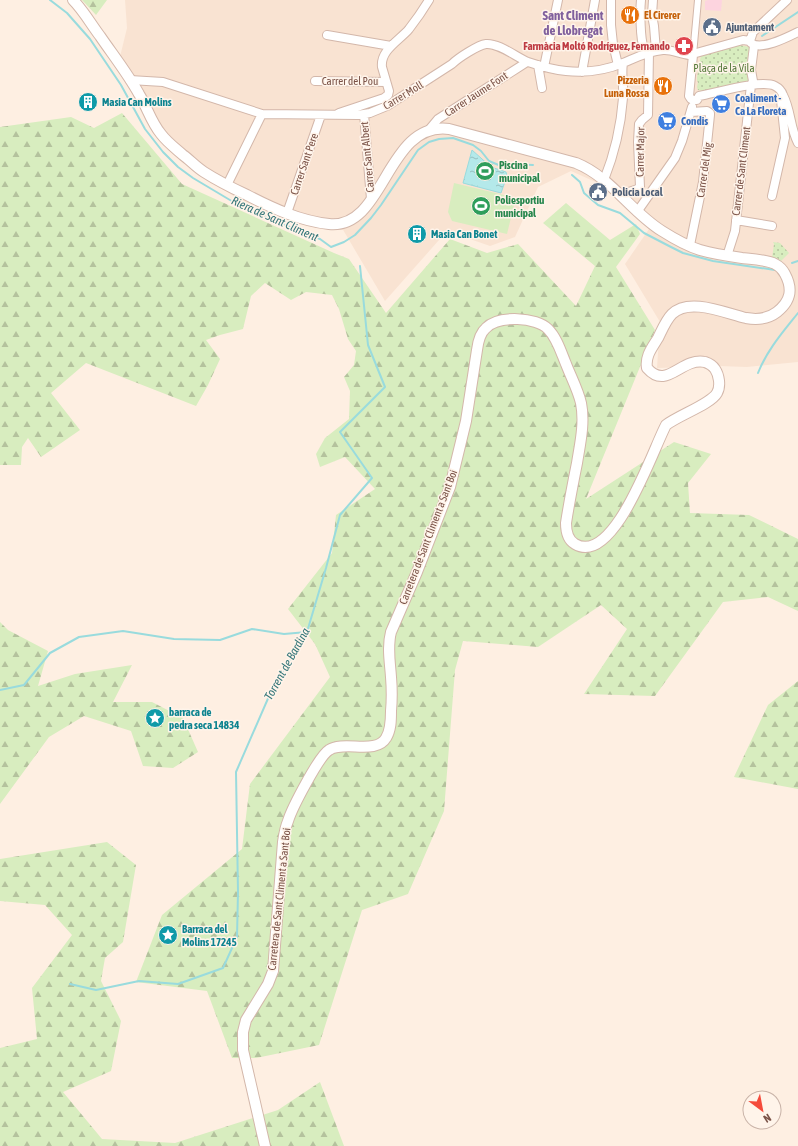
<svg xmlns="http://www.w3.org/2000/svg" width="798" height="1146" font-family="'Asap Condensed',sans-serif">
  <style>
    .residential { fill: #f9e3d2 }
    .medical { fill: #fdd4df }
    .grass { fill: url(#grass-dots) }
    .forest { fill: url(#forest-firs) }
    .garden { fill: #d8edbf }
    .water { fill: url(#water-ripples); stroke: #99dbdd }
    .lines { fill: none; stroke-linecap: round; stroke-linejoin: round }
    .stream { stroke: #99dbdd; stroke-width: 2 }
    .pedestrian-casing { stroke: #d3b7aa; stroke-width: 8 }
    .minor-casing { stroke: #d3b7aa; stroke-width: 10 }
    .tertiary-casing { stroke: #d3b7aa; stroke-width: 12 }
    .pedestrian { stroke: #fff; stroke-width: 6 }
    .minor { stroke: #fff; stroke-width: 8 }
    .tertiary { stroke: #fff; stroke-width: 10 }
    .labels { text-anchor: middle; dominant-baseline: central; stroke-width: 3; stroke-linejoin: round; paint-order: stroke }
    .food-label { font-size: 11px; font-weight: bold; fill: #c56008; stroke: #fff4ea; text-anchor: start }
    .service-label { font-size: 11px; font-weight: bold; fill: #4e5e75; stroke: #fff4ea; text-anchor: start }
    .health-label { font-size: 11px; font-weight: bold; fill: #be3a42; stroke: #fff4ea; text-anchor: end }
    .park-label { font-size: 11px; fill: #557a3a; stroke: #fff4ea }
    .street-label { font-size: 11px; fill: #795146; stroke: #fff4ea }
    .shop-label { font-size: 11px; font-weight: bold; fill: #366cbe; stroke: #fff4ea; text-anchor: start }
    .culture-label { font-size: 11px; font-weight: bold; fill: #0d838f; stroke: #fff4ea; text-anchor: start }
    .leisure-label { font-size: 11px; font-weight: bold; fill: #27864d; stroke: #fff4ea; text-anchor: start }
    .water-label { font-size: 12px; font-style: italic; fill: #357679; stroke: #fff4ea }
    .quarter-label { font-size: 13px; font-weight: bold; fill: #80609d; stroke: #fff4ea }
  </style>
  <defs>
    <pattern id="grass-dots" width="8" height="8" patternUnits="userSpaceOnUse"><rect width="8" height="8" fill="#d8edbf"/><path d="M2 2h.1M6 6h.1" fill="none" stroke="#b4c29d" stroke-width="1.8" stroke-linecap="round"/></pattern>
    <pattern id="forest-firs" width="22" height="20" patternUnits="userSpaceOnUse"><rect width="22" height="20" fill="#d8edbf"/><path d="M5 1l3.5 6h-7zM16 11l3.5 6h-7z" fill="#b4c29d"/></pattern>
    <pattern id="water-ripples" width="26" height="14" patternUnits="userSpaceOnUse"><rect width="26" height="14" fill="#b4e9ea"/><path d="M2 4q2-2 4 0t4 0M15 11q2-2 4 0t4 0" fill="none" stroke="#97bfbf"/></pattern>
  </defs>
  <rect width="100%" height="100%" fill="#feefe2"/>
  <!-- residential -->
  <path class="residential" d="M125,0H798V362L747,367L719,366L657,368L660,322L625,264L649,229L600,184L571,171L538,187L515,237L490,246L447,231L385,301L342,228H316L240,200L192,170L160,141L117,69L127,28Z"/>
  <!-- medical -->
  <path class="medical" d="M708,0H722L721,11L705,10V1Z"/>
  <!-- grass -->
  <path class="grass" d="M739,45L750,47L746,67L749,81L703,91L698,90L697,87L698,82L697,81V77L701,55Z
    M773,242L780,243L789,253L781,261L777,258H772L774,244Z"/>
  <!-- forest -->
  <path class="forest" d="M82,0H107L96,15Z
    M122,113L182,184L334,253L349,259L386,313L450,239L487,253L518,244L576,306L595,266L543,223L566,203L610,240L636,224L640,234L616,267L655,330L586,499L674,442L711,454L688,483L690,513L749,515L798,539V611L768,597L723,602L655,696L584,694L627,629L601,605L538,647L463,641L455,670L444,811L408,894L362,910L319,1045L256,1058H232L207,991L136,982L162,915L242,849L250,784L330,677L315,644L288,609L332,553L336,515L375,489L345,457L320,467L316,454L325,438L349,419L350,391L344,377L354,365L356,351L348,339L339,309L332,295L306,292L291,300L265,283L251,296L243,329L220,335L206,340L220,359L208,385L196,406L86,363L51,393L80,430L41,457L28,438L22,447L21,465H0V127L71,117L94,128Z
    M0,622L8,630L48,651L38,686L75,674L132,665L113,702H152L183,718L198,752L173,768L143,766L131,731L84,716L49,737L0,804Z
    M798,681V789L734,777L768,705Z
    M107,842L136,865L123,942L105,958L101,981L121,1021L111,1071L63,1092L102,1139L175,1143L278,1110L320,1082L344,1146H0V1048L37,1039L32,988L72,935L45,905L0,901V859Z"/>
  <!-- garden -->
  <path class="garden" d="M454,183L508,196V199L515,201L507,234L452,221L448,212Z"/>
  <!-- water -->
  <path class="water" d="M472,150L491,167L506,172L507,176L501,193L463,183Z"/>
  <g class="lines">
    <!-- stream -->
    <path class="stream" d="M50,0L67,13L90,39L121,85L145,129L163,152L178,167L193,178L240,206L297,230L320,239L331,247L344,242L355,235L371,218L381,205L418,150L429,142L439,139L453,138L473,145L481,151L489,161L501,166L513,164L533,165
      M762,36L798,12
      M572,175L580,182L584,193L598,205L620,213L644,233L671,247L683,253L713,261L775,270
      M792,263L798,261
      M758,373C767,350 783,332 798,313
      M0,690L24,685L50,653L79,637L123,631L174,639L220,640L252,629L284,634L307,632
      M70,984L96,990L139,981L178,984L223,968L237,937L238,892L236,772L273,687L307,632L326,568L340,515L372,478L340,432L385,387L368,345L360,266"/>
    <!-- pedestrian casing -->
    <g class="pedestrian-casing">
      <path id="pedestrian" d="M693,55L698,0"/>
    </g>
    <!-- minor casing -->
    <g class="minor-casing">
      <path id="minor" d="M611,0V25L613,44L618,65
        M641,0C640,9 640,40 644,48C645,49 648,51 649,52
        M653,0L652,15L654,26L656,51
        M327,35L391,46
        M750,41L753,32L787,0
        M751,43C761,51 788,37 798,32
        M693,55L689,96L691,99L693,100
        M538,65L542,88
        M544,67L558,0
        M582,72L595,0
        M130,80L163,82L262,114L358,115L370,113L387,106L452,64C458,58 478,45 486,44C499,43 516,57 528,62C540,66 553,70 566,71C586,73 604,71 623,63C635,58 648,51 663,50C671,49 680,54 689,55L743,40L750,41
        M315,81L386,82
        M693,100H697L699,96C716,93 761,79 775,86C779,88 782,92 783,95C791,110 790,128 798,143
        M339,113L384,98L388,95L389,91L382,67C380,50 400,40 409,29C416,20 423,10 429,0
        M364,114L371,199
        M428,131L438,119L527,62
        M604,180C614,155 621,125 623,98C624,86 621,75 623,63
        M227,185L262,114
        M621,196C628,190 635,192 640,187L638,142L639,124L642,120L648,115L649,52
        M772,196L785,138L781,100
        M637,212L675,158L682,141L692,107
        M287,213L321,115
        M736,220L772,226
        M690,245L703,182L710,115V113L707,111L691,112
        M727,256L735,231L751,85L753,81L751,70L754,46"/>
    </g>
    <!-- tertiary casing -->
    <g class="tertiary-casing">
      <path id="tertiary" d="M73,0C83,10 91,24 100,36C113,55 128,74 139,94C147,107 151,122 161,134C167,142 175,148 183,155C190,160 196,167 204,172C218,181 232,188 247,195C272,208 300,221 329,224C385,230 386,121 449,129L576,163C611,177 631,212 662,231C673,238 687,246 700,250C714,254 728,256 742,258C751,259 768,260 775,264C779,266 783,270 785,274C793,289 791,301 777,312C768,319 757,320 746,318C725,313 689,297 672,314C666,320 662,330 658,338C652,348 645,356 647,368C667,391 681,357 705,362C708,363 713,366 715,369C719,375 721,386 717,393C711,404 679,415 666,425C653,449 614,567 575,544C568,540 566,531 566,523C569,503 573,483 577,463C580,444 585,423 581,403C578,390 571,377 566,364C561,352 557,338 548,329C537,317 498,315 486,328C480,333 478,342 477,350L466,421L450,487L417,572L391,632C387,647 390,662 391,677C392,689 392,700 391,711C391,720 391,730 386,738C376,755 344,740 329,750C319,756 292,808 288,821C285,828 284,835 283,842L273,971L268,984L246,1020L243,1032V1050L265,1146"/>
    </g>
    <!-- pedestrian -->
    <use href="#pedestrian" class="pedestrian"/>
    <!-- minor -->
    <use href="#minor" class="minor"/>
    <!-- tertiary -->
    <use href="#tertiary" class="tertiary"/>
  </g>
  <!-- icons -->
  <defs>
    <g id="restaurant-disc" transform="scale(1)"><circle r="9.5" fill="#e8710a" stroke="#fff4ea"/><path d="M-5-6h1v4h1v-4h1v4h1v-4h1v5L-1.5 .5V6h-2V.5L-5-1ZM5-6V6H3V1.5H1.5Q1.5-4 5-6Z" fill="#fff"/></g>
    <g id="civic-disc" transform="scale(1)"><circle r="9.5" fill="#5c6f8a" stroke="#fff4ea"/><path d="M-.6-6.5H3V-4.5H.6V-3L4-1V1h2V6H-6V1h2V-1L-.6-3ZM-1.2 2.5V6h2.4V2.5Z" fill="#fff"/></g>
    <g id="pharmacy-disc" transform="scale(1)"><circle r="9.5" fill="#e0444e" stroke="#fff4ea"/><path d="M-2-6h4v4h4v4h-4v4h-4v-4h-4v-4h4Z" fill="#fff"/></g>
    <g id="building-disc" transform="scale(1)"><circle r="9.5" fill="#0f9aa8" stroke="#fff4ea"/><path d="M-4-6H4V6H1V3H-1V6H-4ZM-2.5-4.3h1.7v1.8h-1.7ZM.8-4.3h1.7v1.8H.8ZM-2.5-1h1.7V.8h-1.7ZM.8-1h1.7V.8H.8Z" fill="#fff"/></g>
    <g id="supermarket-disc" transform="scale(1)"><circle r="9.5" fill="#3f7fe0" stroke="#fff4ea"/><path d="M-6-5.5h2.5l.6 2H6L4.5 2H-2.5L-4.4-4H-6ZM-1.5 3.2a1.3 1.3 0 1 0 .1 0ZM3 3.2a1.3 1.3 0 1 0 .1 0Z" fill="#fff"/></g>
    <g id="stadium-disc" transform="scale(1)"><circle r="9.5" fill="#2e9e5b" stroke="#fff4ea"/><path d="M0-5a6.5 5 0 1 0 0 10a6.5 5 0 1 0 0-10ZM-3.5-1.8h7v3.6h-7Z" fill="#fff"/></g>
    <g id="sight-disc" transform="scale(1)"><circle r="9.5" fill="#0f9aa8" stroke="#fff4ea"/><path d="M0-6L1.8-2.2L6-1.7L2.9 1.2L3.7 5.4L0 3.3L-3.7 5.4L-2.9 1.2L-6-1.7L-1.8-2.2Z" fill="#fff"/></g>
  </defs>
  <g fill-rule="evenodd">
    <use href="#restaurant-disc" x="630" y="15"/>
    <use href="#civic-disc" x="712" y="27"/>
    <use href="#pharmacy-disc" x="684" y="46"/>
    <use href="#restaurant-disc" x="663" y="86"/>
    <use href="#building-disc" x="88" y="102"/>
    <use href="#supermarket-disc" x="721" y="104"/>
    <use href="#supermarket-disc" x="667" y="121"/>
    <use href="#stadium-disc" x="485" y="171"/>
    <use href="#civic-disc" x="598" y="192"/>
    <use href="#stadium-disc" x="481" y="206"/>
    <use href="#building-disc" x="417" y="234"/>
    <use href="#sight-disc" x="155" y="718"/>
    <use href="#sight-disc" x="168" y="935"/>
  </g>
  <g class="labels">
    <!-- food labels -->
    <g class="food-label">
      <text x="644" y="15">El Cirerer</text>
      <text x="649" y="80" text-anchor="end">Pizzeria<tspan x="649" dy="13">Luna Rossa</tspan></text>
    </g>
    <!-- service labels -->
    <g class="service-label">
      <text x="726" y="27">Ajuntament</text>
      <text x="612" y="192">Policia Local</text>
    </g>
    <!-- health labels -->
    <g class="health-label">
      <text x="670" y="46">Farmàcia Moltó Rodríguez, Fernando</text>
    </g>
    <!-- park labels -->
    <g class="park-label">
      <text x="724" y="68">Plaça de la Vila</text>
    </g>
    <!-- street labels -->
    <g class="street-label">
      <text x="350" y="81">Carrer del Pou</text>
      <text transform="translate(476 94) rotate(-33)">Carrer Jaume Font</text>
      <text transform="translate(403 95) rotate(-31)">Carrer Moll</text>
      <text transform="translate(640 152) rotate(-89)">Carrer Major</text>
      <text transform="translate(367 157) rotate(-95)">Carrer Sant Albert</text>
      <text transform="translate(304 164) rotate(-71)">Carrer Sant Pere</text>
      <text transform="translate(704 170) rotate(-82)">Carrer del Mig</text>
      <text transform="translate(741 171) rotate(-83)">Carrer de Sant Climent</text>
      <text transform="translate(428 537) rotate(-69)">Carretera de Sant Climent a Sant Boi</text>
      <text transform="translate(279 899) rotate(-84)">Carretera de Sant Climent a Sant Boi</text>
    </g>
    <!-- shop labels -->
    <g class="shop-label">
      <text x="735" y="98">Coaliment -<tspan x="735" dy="13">Ca La Floreta</tspan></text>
      <text x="681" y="121">Condis</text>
    </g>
    <!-- culture labels -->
    <g class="culture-label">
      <text x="102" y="102">Masia Can Molins</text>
      <text x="431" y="234">Masia Can Bonet</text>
      <text x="169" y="712">barraca de<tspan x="169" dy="13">pedra seca 14834</tspan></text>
      <text x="182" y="929">Barraca del<tspan x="182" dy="13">Molins 17245</tspan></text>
    </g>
    <!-- leisure labels -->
    <g class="leisure-label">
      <text x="499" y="165">Piscina<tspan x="499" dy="13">municipal</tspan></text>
      <text x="495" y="200">Poliesportiu<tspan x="495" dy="13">municipal</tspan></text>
    </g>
    <!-- water labels -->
    <g class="water-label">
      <text transform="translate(275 219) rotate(24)">Riera de Sant Climent</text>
      <text transform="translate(287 664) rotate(-61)">Torrent de Bardina</text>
    </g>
    <!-- quarter labels -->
    <g class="quarter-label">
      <text x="573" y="15">Sant Climent<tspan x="573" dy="15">de Llobregat</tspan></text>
    </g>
  </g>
  <!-- north arrow -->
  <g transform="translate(762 1110) rotate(148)"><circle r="19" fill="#fff4ea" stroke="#c9b3a8"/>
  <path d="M0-3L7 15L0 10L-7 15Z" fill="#f54b3b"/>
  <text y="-6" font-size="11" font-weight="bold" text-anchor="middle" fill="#795146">N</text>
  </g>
</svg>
